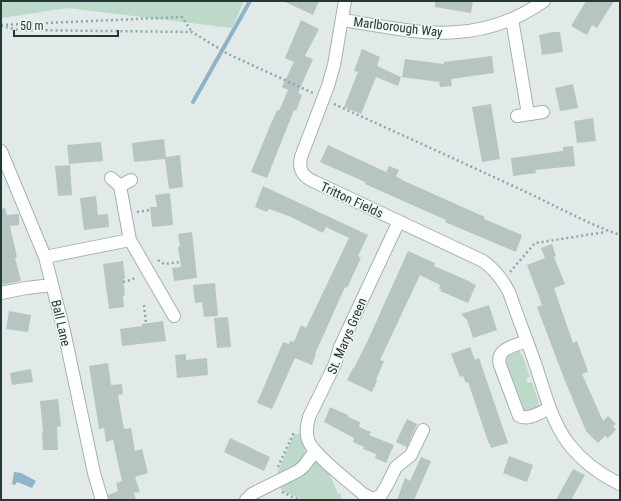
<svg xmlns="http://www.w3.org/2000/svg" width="621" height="501" font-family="'Roboto Condensed',sans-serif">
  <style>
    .green { fill: #bcd9ca }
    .water { fill: #8eb4ca }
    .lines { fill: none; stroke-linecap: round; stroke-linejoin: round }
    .stream { stroke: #8eb4ca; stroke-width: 4 }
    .building { fill: #b7c5c2 }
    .minor-casing { stroke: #a4b1b0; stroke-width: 14 }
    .path { stroke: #84aba7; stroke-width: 2.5; stroke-dasharray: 2 3; stroke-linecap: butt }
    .minor { stroke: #fff; stroke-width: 12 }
    .labels { text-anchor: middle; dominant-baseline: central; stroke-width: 3; stroke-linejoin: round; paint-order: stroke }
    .street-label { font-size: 13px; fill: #233938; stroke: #f1f7f5 }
  </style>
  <rect width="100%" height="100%" fill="#e1eae8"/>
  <!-- green -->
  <path class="green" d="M1,1H244L232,28L68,8L1,18Z
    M519,350L523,357L530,377L526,378L528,383L532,382L538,400L539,408L534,411L522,412L504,357L505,355Z
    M294,434H300C301,440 306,448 306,453C306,465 285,472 276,476Z
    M315,460L329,473L338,494H341V499L348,500H303L282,491L279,484Z"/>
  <!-- water -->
  <path class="water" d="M14,472L21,473L36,481L32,488L17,482L15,485L12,484Z"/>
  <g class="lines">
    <!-- stream -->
    <path class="stream" d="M193,102L250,1"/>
  </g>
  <!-- building -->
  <path class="building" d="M283,1H319L313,15Z
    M435,1H473L471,13L435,7Z
    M586,1H614L597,28L592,25L587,35L571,26Z
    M301,20L319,29L305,56L313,59L298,93L302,95L296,111L294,110L267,178L251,172L267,133L277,110L279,111L288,90L282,87L294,62L285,58Z
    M553,32H560L563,52L542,55L539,35Z
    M362,49L380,57L377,66L401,77L398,86L376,77L361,114L344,107L358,72L354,71Z
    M492,56L494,73L451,79L452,86L440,87L439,82L402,77L405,59L444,64V62Z
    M573,84L578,108L560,111L555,88Z
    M491,104L500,159L482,162L472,107Z
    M593,118L596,141L577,143L574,121Z
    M164,139L166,157L180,155L183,187L169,189L165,159L134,162L132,143Z
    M101,142L103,161L69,164L67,145Z
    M328,145L386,172L389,166L399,170L396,176L402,180L485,217L484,219L522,235L516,252L445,222L446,220L365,184V182L320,162Z
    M573,146L575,166L535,170L536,173L513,176L511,158L563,151V147Z
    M70,165L72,195L58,196L55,166Z
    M263,186L368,235L358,256L361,258L347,288L345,287L315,354H316L312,365L295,358L272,409L257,403L283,342L289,344L290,341L294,342L301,325L306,328L349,238L326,227L323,233L289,216L269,209L267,212L255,207Z
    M170,193L173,225L152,227L150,207H157L155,195Z
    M96,196L98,215L108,214L109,227L84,230L80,198Z
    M5,208L7,215L19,214V225L10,226L17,257L15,258L21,281L1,285V209Z
    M192,232L197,278L174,281L172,268L181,267L178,247L180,246L178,234Z
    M552,244L556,256L554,257L565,284L554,288L573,343L577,341L584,360L588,372L582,374L603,421L608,416L616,424L613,426L616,430L608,438L605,436L598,443L586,431L565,381L537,307L542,305L527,265L545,258L541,248Z
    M408,251L435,263L434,266L471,282V283L476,285L468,303L440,291L441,289H439L440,285L420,275L380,360L384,361L376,380L377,381L372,392L347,380L353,368H354L368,340Z
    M123,261L125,279H123L125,295L123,296L124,307L109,309L103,264Z
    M215,283L218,316L204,317L202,302L195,303L193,285Z
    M489,305L497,330L473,338L467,320L461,314Z
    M9,311L31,315L28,332L6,329Z
    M228,317L231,347L217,348L214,318Z
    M163,321L166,341L122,346L120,329L142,326V324Z
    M470,347L475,360L479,358L508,443L491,448L490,444H489L468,382L466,383L463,376L460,377L451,354Z
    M186,354V360L207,358L208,375L177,378L175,355Z
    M108,363L111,385L122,384L123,394L118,395L124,429L131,428L135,451L142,449L148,473L135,477L140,492L134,493L136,500H109L108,495L118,491L116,483L122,481L113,440L106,442L104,428L99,429L89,366Z
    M31,369L33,382L12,385L10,373Z
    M58,399L61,426L57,427L58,450H43L42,433L43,432L40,401Z
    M330,407L348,415V417L360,422L359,427L371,432L369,435L394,445L386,463L375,458L376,454L363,449L364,447L353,442L354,438L324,422Z
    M407,419L417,424L407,447L396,442Z
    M230,438L270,457L264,471L224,452Z
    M509,456L533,465L527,482L503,473Z
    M421,457L431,461L414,500H397L405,478L410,481Z
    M573,469L585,475L571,500H556Z"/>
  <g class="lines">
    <!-- minor casing -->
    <g class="minor-casing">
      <path id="minor" d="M345,1L334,65L328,86L301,157C298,170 303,177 315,182L483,261C495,269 502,279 509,292C518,318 528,343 537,369C545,394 552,421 568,443C582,461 599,474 620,484
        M512,19L528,114
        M343,20C416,32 477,48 544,1
        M517,116L543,112
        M1,151L45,257L64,331L94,473L102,500
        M111,178L120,186L130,240L174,316
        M120,186L131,180
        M399,221L340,347L335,364L309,417C307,425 305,434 309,442C315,456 350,482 363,494L373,499L376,498L381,495L387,485L396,467L411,455L423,430
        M45,257L130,240
        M1,293L26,288L52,285
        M527,341C515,346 495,348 500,365L519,416C528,421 541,412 550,408
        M246,500L252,494L298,471L304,466L315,451"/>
    </g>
    <!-- path -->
    <path class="path" d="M1,25L182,17L192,32
      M1,26L18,30L192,32L228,54L313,93
      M334,104C393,131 453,158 513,186C549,202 583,222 620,235
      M137,212L151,210
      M158,260L164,264L180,262
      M510,272L535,243L606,232
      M123,282L131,280L137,277
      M144,305L146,323
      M278,467L294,432
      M282,492L299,500"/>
    <!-- minor -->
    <use href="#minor" class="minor"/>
  </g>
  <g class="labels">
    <!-- street labels -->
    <g class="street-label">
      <text transform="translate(398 27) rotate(7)">Marlborough Way</text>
      <text transform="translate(352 200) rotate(25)">Tritton Fields</text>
      <text transform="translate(61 323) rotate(77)">Ball Lane</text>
      <text transform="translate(347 336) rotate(-67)">St. Marys Green</text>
    </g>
  </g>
  <!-- border -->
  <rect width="621" height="501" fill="none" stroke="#233938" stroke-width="4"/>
  <!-- scale -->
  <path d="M14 30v6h104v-6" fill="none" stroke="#233938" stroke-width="2"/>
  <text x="20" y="30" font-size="12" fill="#233938" stroke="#f1f7f5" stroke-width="3" paint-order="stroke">50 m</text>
</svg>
